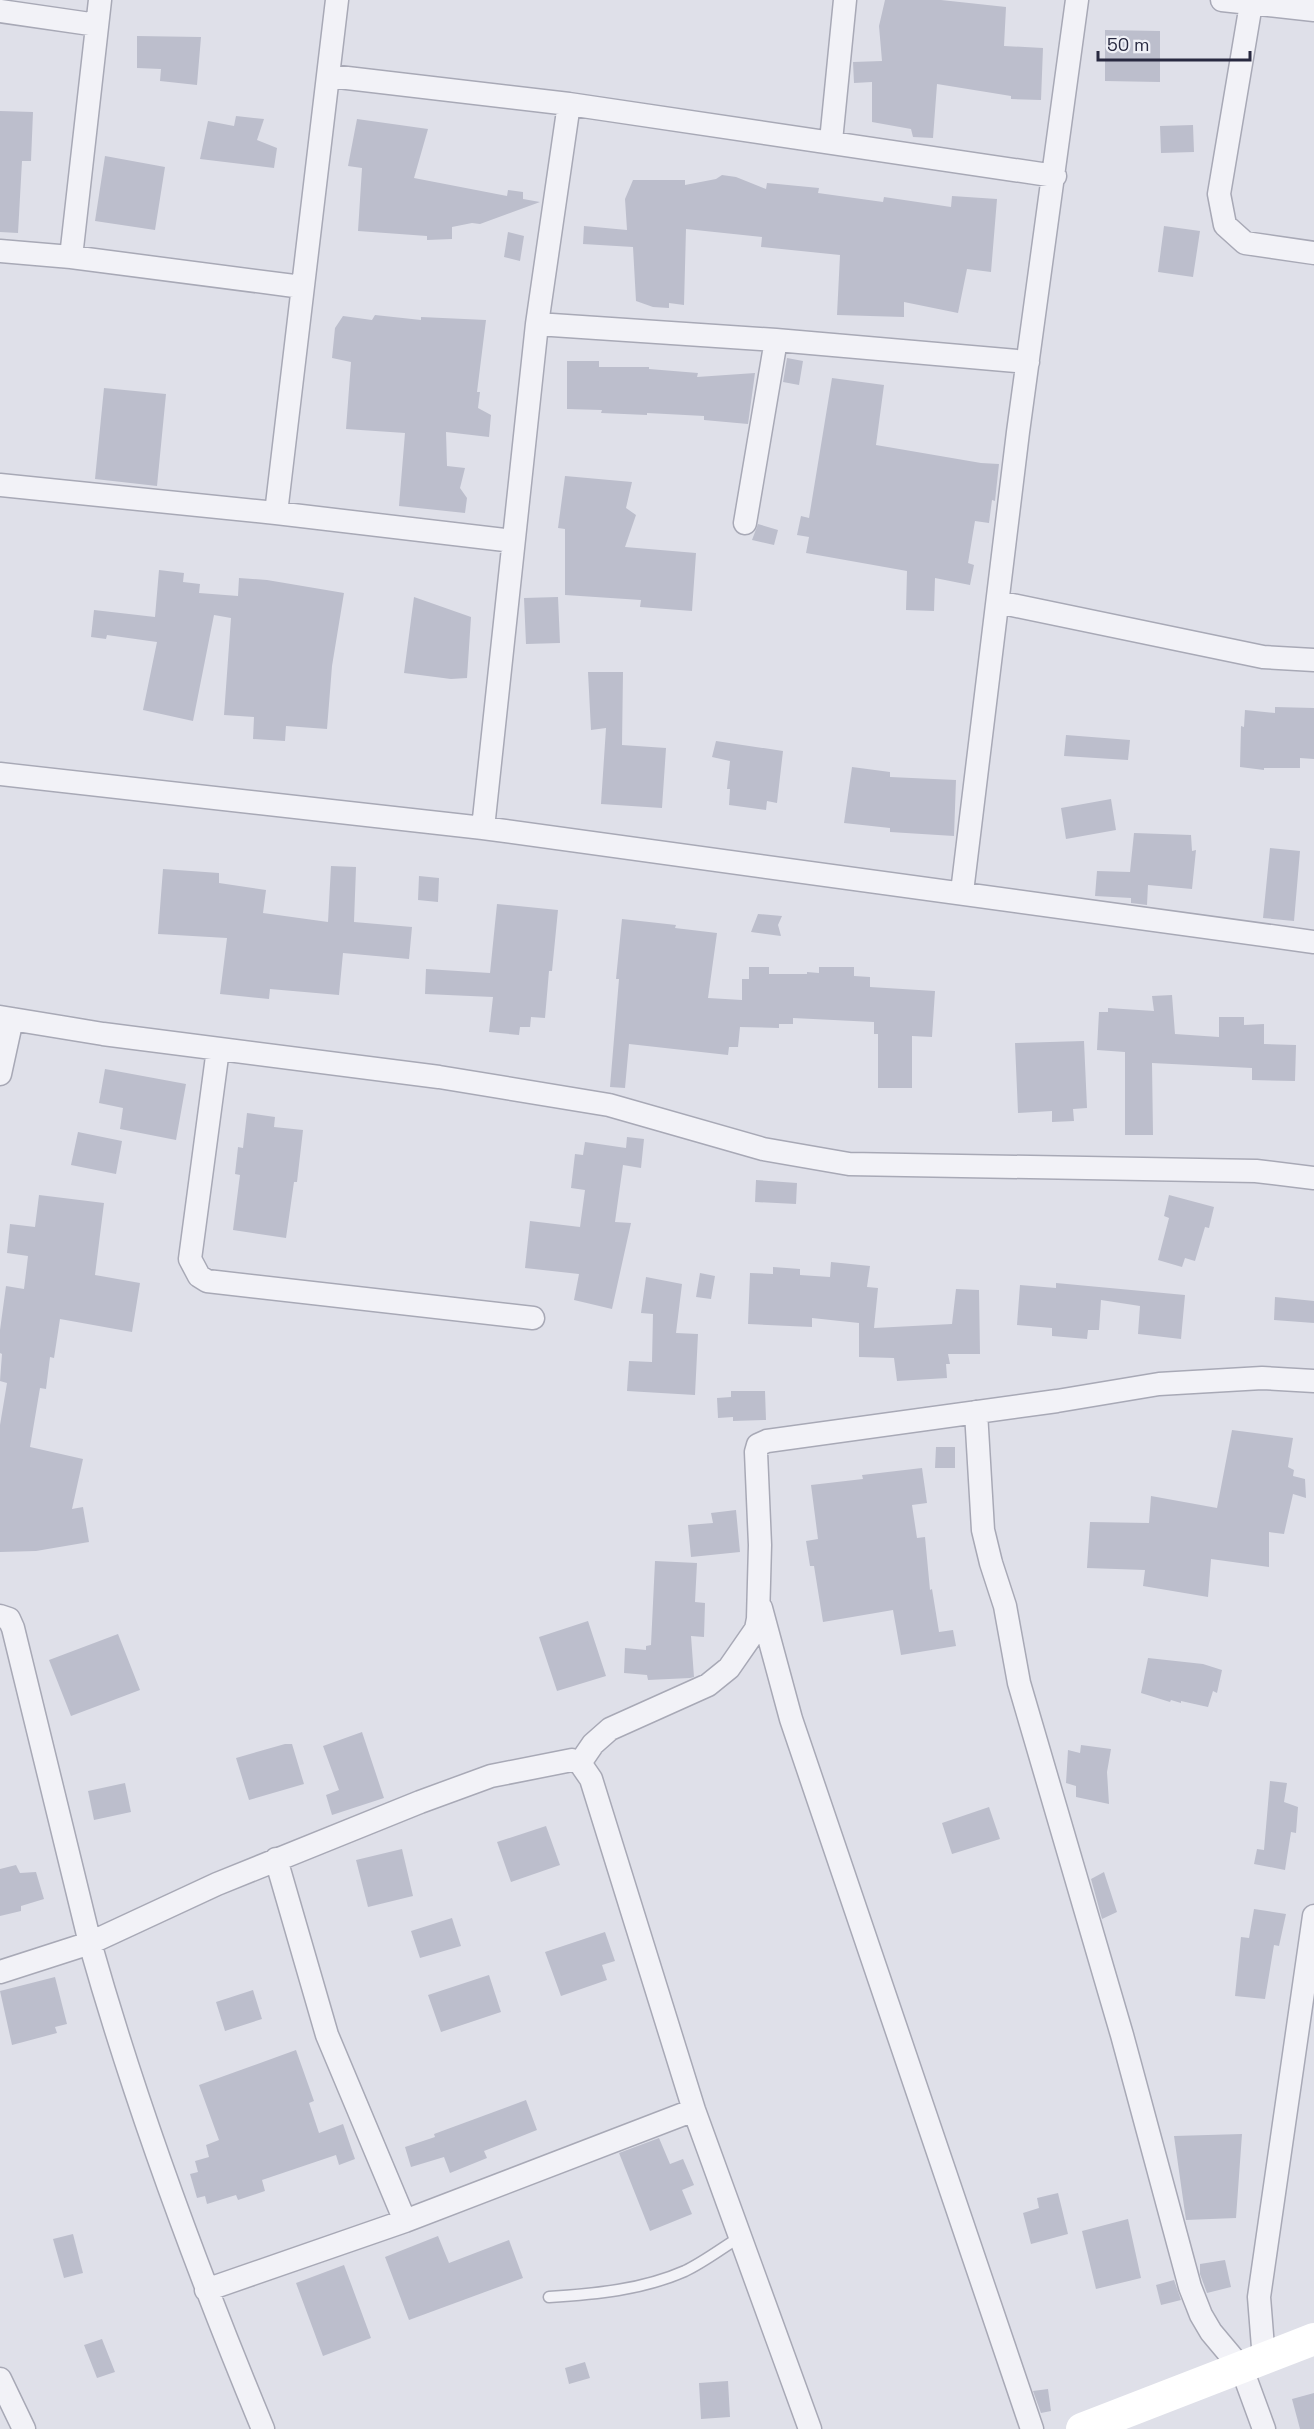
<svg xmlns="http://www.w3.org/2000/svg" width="1314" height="2429" font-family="'Space Grotesk',sans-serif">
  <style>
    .building { fill: #bcbecc }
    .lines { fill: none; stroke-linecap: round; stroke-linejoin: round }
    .lane-casing { stroke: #a8a9b6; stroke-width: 13 }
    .street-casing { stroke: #a8a9b6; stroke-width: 25 }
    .lane { stroke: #f2f2f7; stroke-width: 10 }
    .street { stroke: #f2f2f7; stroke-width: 22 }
    .secondary { stroke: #fff; stroke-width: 32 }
  </style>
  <rect width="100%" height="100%" fill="#dfe0e9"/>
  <!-- building -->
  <path class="building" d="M885,0H941L1006,7L1004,46L1043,48L1041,100L1011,99V96L937,84L933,138L913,137L911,129L872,122V82L854,83L853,62L882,61L879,26Z
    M1105,30L1160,31V82L1105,81Z
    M137,36L201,37L197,85L160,81L161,69L137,68Z
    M0,111L33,112L31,161H22L18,233L0,232Z
    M236,116L264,119L257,140L277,148L274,168L200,159L208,121L234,126Z
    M357,119L428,129L414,178L507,196L508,190L523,192V199L540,202L480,224L472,223L452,227V239L427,240V236L358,231L362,168L348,166Z
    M1193,125L1194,152L1161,153L1160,126Z
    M105,156L165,167L155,230L95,221Z
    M722,175L736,177L766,189L767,183L819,188L818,193L883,202L884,197L951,207L952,196L997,199L991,272L967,269L958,313L904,302V317L837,315L840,255L761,247L762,237L686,229L684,305L669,303V308L653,307L636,301L633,247L583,244L584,226L627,230L625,199L633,180H685V185L716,179Z
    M1164,226L1200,231L1193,277L1158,272Z
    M508,232L524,236L520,261L504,257Z
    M375,315L421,320V317L486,320L477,392H480L478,408L491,415L489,437L446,432L447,466L465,468L460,488L467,498L465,513L399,506L405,433L346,429L351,362L332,358L335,328L343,316L372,320Z
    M787,358L803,361L799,385L783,382Z
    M567,361H599V367H649V369L698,373L697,377L755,373L748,424L704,420V416L647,413V415L601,413L602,410L567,409Z
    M832,378L884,385L876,445L981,463L999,464L995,501L992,500L989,523L975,521L968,563L974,565L970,585L935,578L934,611L906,610L907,571L806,553L809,537L797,535L801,516L809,518Z
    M104,388L166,394L157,486L95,479Z
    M565,476L632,482L626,508L636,515L625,547L696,553L692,611L640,607L641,600L565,595V529L558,528Z
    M758,524L778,530L774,545L752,540Z
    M159,570L184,573L183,582L200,584L199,593L238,596L239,578L267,580L344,593L332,666L327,729L286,726L285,741L253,739L254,717L224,715L231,618L214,615L193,721L143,710L157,642L107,635L106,639L91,637L94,610L155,617Z
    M414,597L471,617L467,678L451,679L404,673Z
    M558,597L560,643L526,644L524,598Z
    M588,672H623L622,745L666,748L662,808L601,804L606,728L591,730Z
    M1275,707L1314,708V759L1300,758V768H1264V770L1240,767L1241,726L1244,727L1245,710L1275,713Z
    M1066,735L1130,740L1128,760L1064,756Z
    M716,741L783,751L777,803L767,801L766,810L729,805L730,789H727L730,761L712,757Z
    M852,767L890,772V777L956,780L954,836L890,832V828L844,823Z
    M1111,799L1116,830L1066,839L1061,808Z
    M1134,833L1191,835L1192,851L1196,850L1192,889L1148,885L1147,905L1131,903V898L1095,896L1097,871L1130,872Z
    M1270,848L1300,851L1294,921L1263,918Z
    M331,866L356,867L354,922L412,927L409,959L343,953L339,995L270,989L269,999L220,994L227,938L158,934L163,869L219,873V883L266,890L263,913L328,922Z
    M419,876L439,878L438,902L418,900Z
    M497,904L558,910L552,971H549L545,1018L531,1017L530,1027H520L519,1035L489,1032L493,997L425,994L426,969L490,973Z
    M758,914L782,916L778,925L781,936L751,932Z
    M622,919L676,925L675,928L717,933L708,998L742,1000V979H749V967H769V974H807V972L819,973V967H854V976L870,977V987L935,991L932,1037L912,1036V1088H878V1034H874V1022L793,1018V1024H779V1028L740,1027L738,1047H729L728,1055L629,1044L625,1088L610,1087L619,979H616Z
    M1172,995L1175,1034L1219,1037V1017H1244V1025L1264,1024V1044L1296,1045L1295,1081L1252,1080V1068L1152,1063L1153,1135H1125V1052L1097,1050L1099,1012H1108V1008L1154,1011L1152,996Z
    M1084,1041L1087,1108L1073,1109L1074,1121L1052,1122V1111L1018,1113L1015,1043Z
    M105,1069L186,1084L176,1140L120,1129L123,1108L99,1103Z
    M247,1113L275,1117L274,1127L303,1130L297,1182H294L286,1238L233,1230L240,1175L235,1174L238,1147L243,1148Z
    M78,1132L122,1141L116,1174L71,1165Z
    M627,1137L644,1139L641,1168L623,1165L615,1222L631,1223L612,1309L574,1300L579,1274L525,1268L530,1221L580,1227L585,1190L571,1188L575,1154L583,1155L585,1142L626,1148Z
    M756,1180L797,1183L796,1204L755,1202Z
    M39,1195L104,1203L95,1275L140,1283L132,1332L60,1319L54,1358L50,1357L46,1389L40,1388L30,1447L83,1459L72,1509L83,1507L89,1542L36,1551L0,1552V1425L7,1383L0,1381L2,1354L0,1353V1330L6,1286L24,1289L28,1256L7,1253L10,1224L35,1227Z
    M1169,1195L1214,1207L1209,1228L1205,1227L1195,1261L1185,1258L1182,1267L1158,1260L1169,1218L1164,1216Z
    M831,1262L870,1266L867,1287L878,1288L874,1328L952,1324L956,1289L979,1290L980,1354H948L950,1364H946L947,1378L897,1381L894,1358L859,1357V1323L812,1318V1327L748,1324L750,1273L773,1274V1267L800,1269V1275L830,1277Z
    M700,1273L715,1276L711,1299L696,1297Z
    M646,1277L682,1284L676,1333L698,1334L695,1395L627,1391L629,1361L652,1362L653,1314L641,1313Z
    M1056,1283L1185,1295L1181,1339L1138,1334L1140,1306L1101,1300L1099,1330H1088L1087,1339L1052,1336V1328L1017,1325L1020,1285L1056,1288Z
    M1275,1297L1314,1301V1323L1274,1320Z
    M731,1391H765L766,1420L733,1421V1417L718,1418L717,1398L731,1397Z
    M1232,1430L1293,1438L1288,1467L1294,1470L1293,1476L1305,1479L1306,1498L1293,1494L1284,1534L1269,1532V1567L1211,1559L1208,1597L1143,1586L1145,1570L1087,1568L1090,1522L1149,1523L1151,1496L1217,1508Z
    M936,1447H955V1468H935Z
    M922,1468L927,1503L912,1505L917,1538L925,1537L930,1590L932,1589L939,1632L953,1630L956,1646L901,1655L893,1610L823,1622L814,1566H810L806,1541L818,1539L811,1485L863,1479L862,1475Z
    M736,1510L740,1552L691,1557L688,1525L713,1523L711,1513Z
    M655,1561L697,1563L695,1602L705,1603L704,1637L691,1636L694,1677L690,1678L648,1680L647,1675L624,1673L625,1648L646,1650V1646L651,1645Z
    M588,1621L606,1676L557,1691L539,1637Z
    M118,1634L140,1690L71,1716L49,1660Z
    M1148,1658L1203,1664L1222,1670L1217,1693L1213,1691L1208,1707L1181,1701V1703L1171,1700L1170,1702L1141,1693Z
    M362,1732L384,1798L332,1815L326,1795L339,1790L323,1746Z
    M285,1744H292L304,1784L249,1800L236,1758Z
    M1081,1745L1111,1749L1107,1772L1109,1804L1076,1797V1786L1066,1783L1068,1750L1080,1753Z
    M1270,1781L1287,1783L1284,1802L1298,1807L1296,1833L1291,1832L1285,1870L1254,1864L1257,1849L1264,1850Z
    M125,1783L131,1812L94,1820L88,1791Z
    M989,1807L1000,1839L952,1854L942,1823Z
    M546,1826L560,1865L511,1882L497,1842Z
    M402,1849L413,1896L368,1907L356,1860Z
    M16,1865L20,1873L36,1872L44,1899L21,1906V1911L0,1916V1869Z
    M1104,1872L1117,1912L1102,1919L1091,1879Z
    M1254,1909L1286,1914L1279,1946L1274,1945L1265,1999L1235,1996L1241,1937L1249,1938Z
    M452,1918L461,1946L420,1958L411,1931Z
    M605,1932L615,1961L602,1965L607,1980L561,1996L545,1952Z
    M489,1975L501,2012L441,2032L428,1995Z
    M55,1977L67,2024L55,2027L57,2033L12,2045L0,1991Z
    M253,1990L262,2019L225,2031L216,2002Z
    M296,2050L314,2101L309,2103L319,2133L343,2124L355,2159L339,2165L336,2155L262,2180L265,2191L238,2200L236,2195L207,2204L205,2196L197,2198L190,2174L198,2172L195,2161L209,2157L206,2145L219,2140L199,2085Z
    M526,2100L537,2130L484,2151L487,2158L450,2173L444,2157L411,2167L405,2147L435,2137L434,2134Z
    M1242,2134L1236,2218L1186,2220L1174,2136Z
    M659,2138L670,2164L683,2159L694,2185L682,2190L692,2214L650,2231L619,2153Z
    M1058,2193L1068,2234L1031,2244L1023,2213L1039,2208L1037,2198Z
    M1128,2219L1141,2278L1096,2289L1082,2231Z
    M73,2234L83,2273L64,2278L53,2239Z
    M438,2236L449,2263L509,2240L523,2278L409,2320L385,2257Z
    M1225,2260L1231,2287L1207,2293L1200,2274V2264Z
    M344,2265L371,2338L323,2356L296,2283Z
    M1174,2280L1181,2300L1161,2305L1156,2285Z
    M102,2339L115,2372L97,2378L84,2345Z
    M585,2362L590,2378L569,2384L565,2368Z
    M728,2381L730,2417L701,2419L699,2383Z
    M1048,2389L1051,2411L1041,2413L1033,2391Z
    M1314,2393V2429H1300L1292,2399Z"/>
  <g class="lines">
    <!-- lane casing -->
    <g class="lane-casing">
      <path id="lane" d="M549,2297C595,2294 642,2290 685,2271C704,2262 722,2248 740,2237"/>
    </g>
    <!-- street casing -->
    <g class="street-casing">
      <path id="street" d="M1222,0L1314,10
        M1251,4L1219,194L1225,225L1245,243L1314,253
        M0,11L97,25
        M330,76L569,104L1055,176
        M831,141L845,0
        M0,251L71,257L302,287
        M71,257L100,0
        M537,324L776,340L1028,362
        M0,485L276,513L513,541
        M276,513L337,0
        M745,523L776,340
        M998,602L1263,657L1314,660
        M0,774L483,828L1314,942
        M483,828L537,324L569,104
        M962,892L1018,432L1077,0
        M0,1017L103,1034L439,1077L609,1105L763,1149L849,1164L1256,1171L1314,1178
        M218,1049L190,1259L199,1276L207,1281L533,1318
        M0,1074L12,1019
        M976,1412L983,1530L991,1563L1005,1606L1019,1683L1122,2035L1190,2287L1201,2315L1211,2332L1242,2369L1264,2429
        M761,1608L791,1719L1032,2429
        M0,1616L9,1619L13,1628L90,1943L0,1972
        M580,1763L593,1744L610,1729L708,1685L729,1668L756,1629L758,1619L760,1545L756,1452L758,1445L767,1441L1057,1401L1159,1384L1262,1378L1314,1381
        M276,1859L327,2035L405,2221
        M206,2290L405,2221L694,2110
        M1264,2360L1259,2297L1314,1916
        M0,2379L24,2429
        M263,2429C197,2270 137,2109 90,1943L217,1884L420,1802L491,1776L572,1760L580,1763L591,1779L694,2110L810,2429"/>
    </g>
    <!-- lane -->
    <use href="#lane" class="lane"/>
    <!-- street -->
    <use href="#street" class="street"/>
    <!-- secondary -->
    <path class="secondary" d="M1082,2429L1314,2339"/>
  </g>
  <!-- scale -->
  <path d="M1098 51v9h152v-9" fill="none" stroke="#282940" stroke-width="3"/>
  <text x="1107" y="51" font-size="18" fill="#282940" stroke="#eff0f6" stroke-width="4.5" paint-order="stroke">50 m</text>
</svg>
